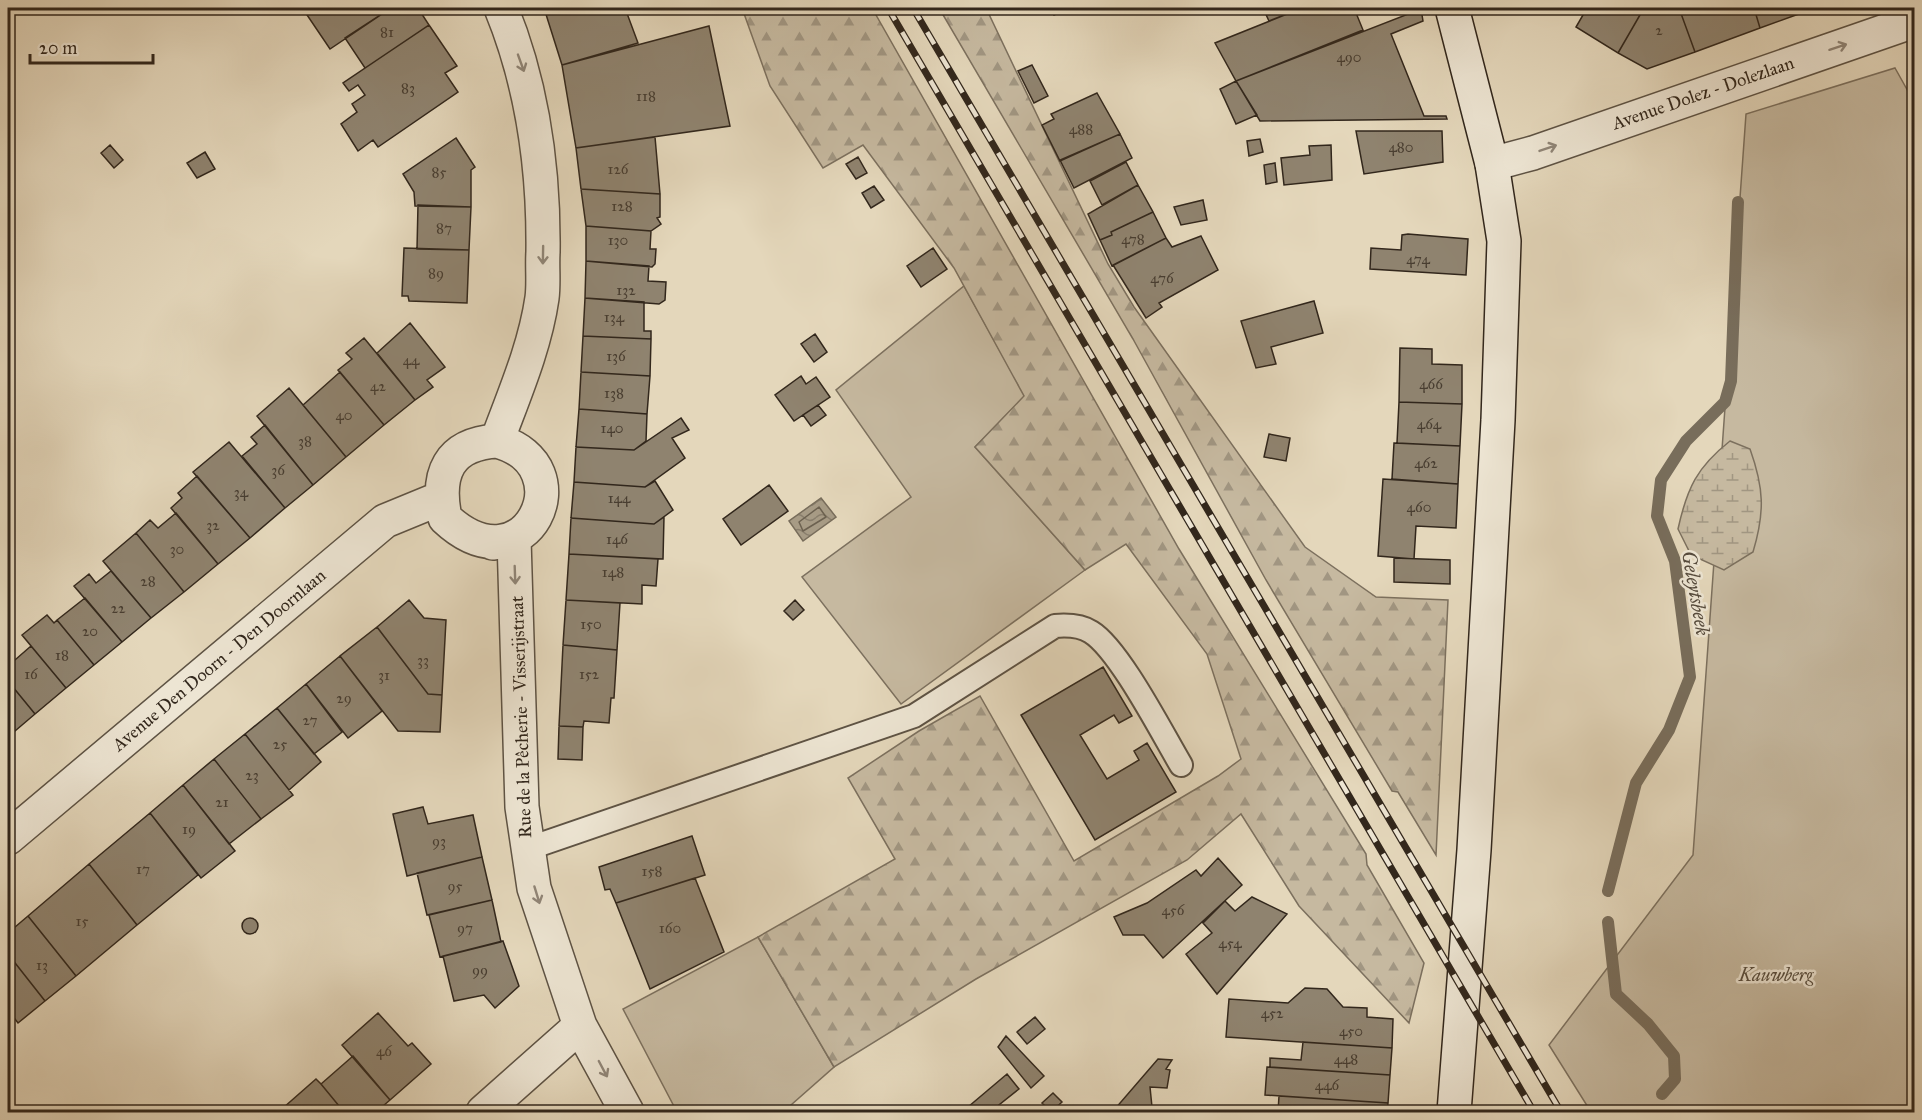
<svg xmlns="http://www.w3.org/2000/svg" width="1922" height="1120" font-family="'IM FELL Great Primer',serif">
  <style>
    .green { fill: #c6b9a0; stroke: #7c705e; stroke-width: 1.5 }
    .forest { fill: url(#forest-firs); stroke: #7c705e; stroke-width: 1.5 }
    .wetland { fill: url(#wetland-marsh); stroke: #7c705e; stroke-width: 1.5 }
    .water { fill: url(#water-waves); stroke: #786d5b; stroke-width: 1.5 }
    .lines { fill: none; stroke-linecap: round; stroke-linejoin: round }
    .shore { stroke: #6c6150; stroke-width: 1.5 }
    .stream { stroke: #786d5b; stroke-width: 12 }
    .building { fill: #8f836f; stroke: #32271c; stroke-width: 1.5 }
    .service-casing { stroke: #5e5344; stroke-width: 26 }
    .minor-casing { stroke: #5e5344; stroke-width: 36 }
    .tertiary-casing { stroke: #5e5344; stroke-width: 36 }
    .secondary-casing { stroke: #32271c; stroke-width: 36 }
    .service { stroke: #ede5d3; stroke-width: 22 }
    .minor { stroke: #ede5d3; stroke-width: 33 }
    .tertiary { stroke: #ede5d3; stroke-width: 33 }
    .secondary { stroke: #ede5d3; stroke-width: 33 }
    .rail-casing { stroke: #32271c; stroke-width: 7 }
    .rail { stroke: #ede5d3; stroke-width: 4.5; stroke-dasharray: 14; stroke-linecap: butt }
    .oneway { stroke: #908678 }
    .labels { text-anchor: middle; dominant-baseline: central; stroke-width: 5; stroke-linejoin: round; paint-order: stroke }
    .number-label { font-size: 15px; fill: #493e31 }
    .street-label { font-size: 18px; fill: #32271c; stroke: #ede5d3 }
    .park-label { font-size: 18px; font-style: italic; fill: #574c3d; stroke: #ede5d3 }
    .water-label { font-size: 20px; font-style: italic; fill: #554a3c; stroke: #ede5d3 }
  </style>
  <defs>
    <pattern id="forest-firs" width="22" height="20" patternUnits="userSpaceOnUse" patternTransform="scale(1.5)"><rect width="22" height="20" fill="#c6b9a0"/><path d="M5 1l3.5 6h-7zM16 11l3.5 6h-7z" fill="#a19682"/></pattern>
    <pattern id="wetland-marsh" width="20" height="14" patternUnits="userSpaceOnUse" patternTransform="scale(1.5)"><rect width="20" height="14" fill="#c6b9a0"/><path d="M1 5h8M5 5V1M11 12h8M15 12V8" fill="none" stroke="#a19682"/></pattern>
    <pattern id="water-waves" width="16" height="10" patternUnits="userSpaceOnUse" patternTransform="scale(1.5)"><rect width="16" height="10" fill="#a79b85"/><path d="M0 5q4-4 8 0t8 0" fill="none" stroke="#897e6c"/></pattern>
  </defs>
  <rect width="100%" height="100%" fill="#e4d7bb"/>
  <filter id="stains"><feTurbulence type="fractalNoise" baseFrequency=".00333" numOctaves="4"/><feColorMatrix values="0 0 0 0 .2 0 0 0 0 .09 0 0 0 0 .02 0 0 0 .5 -.17"/></filter>
  <radialGradient id="worn" r=".72"><stop offset=".6" stop-color="#630" stop-opacity="0"/><stop offset="1" stop-color="#630" stop-opacity=".3"/></radialGradient>
  <!-- green -->
  <path class="green" d="M1895,68L1914,102V1112H1591L1549,1045L1693,855L1746,114Z
    M964,286L1025,396L975,447L1085,570L901,704L802,577L911,497L836,390Z
    M758,937L834,1067L783,1112H677L623,1009Z"/>
  <!-- forest -->
  <path class="forest" d="M742,8H872L1179,549L1366,854L1367,865L1424,963L1409,1023L1299,906L1241,814L1187,860L976,979L834,1067L758,937L895,859L848,778L919,731L980,696L1074,861L1218,776L1241,759L1207,654L1126,544L1085,570L975,447L1024,396L954,268L863,145L823,168L770,86Z
    M939,8H986L1108,264L1134,307L1305,547L1376,597L1448,600L1436,855L1398,792L1392,791L1266,580L1133,339Z"/>
  <!-- wetland -->
  <path class="wetland" d="M1730,441L1750,449C1764,488 1765,512 1753,552L1724,570L1691,555L1678,529C1687,488 1697,467 1730,441Z"/>
  <!-- water -->
  <path class="water" d="M821,498L836,517L803,541L789,521Z"/>
  <g class="lines">
    <!-- shore -->
    <path class="shore" d="M819,507L826,517L803,531L799,522Z"/>
    <!-- stream -->
    <path class="stream" d="M1608,891L1636,783L1669,730L1690,677L1675,561L1657,516L1661,480L1686,441L1725,402L1731,381L1738,202
      M1608,922L1616,994L1648,1024L1674,1056L1675,1079L1662,1094"/>
  </g>
  <!-- building -->
  <path class="building" d="M312,8H391L330,49L305,12Z
    M391,8H418L429,25L365,68L345,38Z
    M544,8H625L638,43L562,65Z
    M1050,8H1069L1054,15Z
    M1263,8H1302L1269,21Z
    M1302,8H1354L1363,30L1236,81L1215,43Z
    M1587,8H1644L1618,53L1576,27Z
    M1644,8H1679L1695,52L1647,69L1618,53Z
    M1679,8H1754L1760,28L1695,52Z
    M1754,8H1794L1796,15L1760,28Z
    M1794,8H1817L1796,15Z
    M1421,9L1423,21L1391,34L1424,116H1446L1447,119L1260,121L1236,81Z
    M429,25L457,66L445,73L458,92L378,147L373,140L358,151L341,124L357,112L352,104L365,95L358,85L349,91L343,83Z
    M709,26L730,126L576,148L562,65Z
    M1032,65L1048,96L1034,103L1018,71Z
    M1236,81L1257,115L1236,124L1220,89Z
    M1097,93L1120,134L1060,161L1042,125L1054,119L1051,114Z
    M1356,131H1442L1443,162L1364,174Z
    M1120,134L1132,158L1074,188L1060,160Z
    M655,137L660,194L581,189L576,148Z
    M456,138L475,167L471,170V207L415,206L414,192L403,174Z
    M1260,139L1263,152L1249,156L1247,141Z
    M110,145L123,160L114,168L101,153Z
    M1331,145L1332,180L1284,185L1281,158L1310,155L1309,146Z
    M205,152L215,169L197,178L187,163Z
    M858,157L867,173L856,179L846,164Z
    M1126,162L1138,185L1102,205L1090,181Z
    M1275,163L1277,182L1266,184L1264,165Z
    M1138,185L1153,212L1111,232L1112,235L1100,240L1088,214Z
    M874,186L884,200L871,208L862,193Z
    M581,189L660,194V217L657,218L661,224L651,231L586,226Z
    M1203,200L1207,220L1181,225L1174,207Z
    M418,205L471,207L469,250L417,249Z
    M1153,212L1166,238L1112,266L1100,240L1112,235L1111,232Z
    M586,226L651,231L650,249H656L655,264L652,267L586,261Z
    M1408,234L1468,239L1466,275L1370,269L1371,248L1401,250L1402,235Z
    M1201,236L1218,270L1159,303L1162,307L1146,318L1113,265L1166,238L1172,247Z
    M404,248L469,250L467,303L409,301L408,296H402Z
    M933,248L947,269L921,287L907,266Z
    M586,261L649,266L648,281L666,282L665,300L659,304L585,298Z
    M585,298L644,302V331H651V339L583,336Z
    M1314,301L1323,333L1271,347L1276,364L1256,368L1241,321Z
    M410,323L445,367L427,380L433,387L415,400L377,353Z
    M815,334L827,352L814,362L801,344Z
    M583,336L651,339L650,376L581,372Z
    M364,338L415,400L384,425L338,370L352,359L346,353Z
    M1400,348L1432,349V364L1462,365V404L1399,402Z
    M340,372L384,425L346,457L303,405Z
    M581,372L650,376L647,414L579,409Z
    M801,376L806,384L816,377L830,397L794,421L775,395Z
    M289,388L346,457L313,485L257,416Z
    M1399,402L1462,404L1460,446L1397,443Z
    M818,405L826,415L811,426L803,415Z
    M579,409L647,414L646,441L634,450L576,447Z
    M681,418L689,430L672,438L685,458L645,487L574,482L576,447L634,450Z
    M265,425L313,485L285,508L242,456L257,444L251,437Z
    M1269,434L1290,438L1286,461L1264,457Z
    M229,442L285,508L250,538L193,472Z
    M1394,443L1460,446L1458,484L1392,479Z
    M197,476L250,538L218,564L171,508L182,498L178,493Z
    M1383,479L1458,484L1456,528L1416,526L1414,559L1378,556Z
    M655,481L673,510L654,524L571,518L574,482L645,487Z
    M769,485L788,511L741,545L723,519Z
    M176,513L218,564L184,592L136,533L150,520L158,528Z
    M664,517L663,559L569,554L571,518L654,524Z
    M136,533L184,592L151,618L103,561Z
    M569,554L658,559L656,586L642,585V604L566,600Z
    M1394,558L1450,560V584L1394,582Z
    M111,571L151,618L122,642L74,586L89,574L96,583Z
    M85,598L122,642L94,665L57,620Z
    M409,600L424,618L446,620L442,695L428,694L377,627Z
    M566,600L620,603L617,650L563,645Z
    M795,600L804,610L793,620L784,611Z
    M47,615L54,623L57,620L94,665L66,688L22,635Z
    M377,627L428,694L442,695L440,732L398,731L340,656Z
    M563,645L617,650L614,698H611L609,723L584,721L583,727L559,726Z
    M31,646L66,688L35,714L8,681V666Z
    M340,656L382,711L348,738L306,684Z
    M1103,667L1132,716L1119,723L1114,715L1080,735L1107,779L1139,760L1134,751L1147,743L1176,792L1095,840L1021,715Z
    M8,681L35,714L8,737Z
    M306,684L342,732L314,754L277,708Z
    M277,708L321,762L289,790L245,734Z
    M559,726L583,727L582,760L558,759Z
    M245,734L293,795L261,819L214,759Z
    M214,759L261,819L229,844L183,785Z
    M183,785L235,851L201,878L150,813Z
    M423,807L428,824L473,815L482,857L407,876L393,814Z
    M150,813L198,875L137,925L89,864Z
    M692,836L705,875L616,903L610,889L605,890L599,867Z
    M482,857L492,900L427,915L417,873Z
    M1218,858L1242,885L1163,958L1144,935H1123L1114,917L1147,903L1196,870L1201,876Z
    M89,864L137,925L76,976L28,916Z
    M695,878L724,952L650,989L616,903Z
    M1252,897L1287,914L1217,994L1186,954L1212,933L1203,923L1225,901L1235,911Z
    M492,900L501,942L440,957L429,915Z
    M28,916L76,976L45,1001L8,954V933Z
    M242 926a8 8 0 1 1 16 0a8 8 0 1 1-16 0Z
    M503,941L519,986L495,1008L484,995L454,1001L443,956Z
    M8,954L45,1001L18,1023L15,1019L8,1024Z
    M1305,988L1327,989L1343,1007L1367,1008V1017L1393,1019L1392,1048L1226,1037L1229,999L1288,1003Z
    M378,1013L408,1046L412,1043L431,1064L390,1100L342,1045Z
    M1035,1017L1045,1029L1027,1044L1017,1032Z
    M1006,1036L1044,1076L1031,1088L998,1047Z
    M1303,1042L1392,1048L1390,1075L1270,1067V1058L1301,1060Z
    M353,1056L390,1100L376,1112H344L321,1084Z
    M1158,1059L1172,1060L1166,1069L1170,1070L1167,1088L1150,1087L1152,1107H1148L1149,1112L1114,1110Z
    M1267,1067L1390,1075L1388,1103L1265,1095Z
    M1007,1074L1019,1089L990,1112H973L968,1107Z
    M316,1079L321,1084L344,1112H287L283,1108Z
    M1053,1093L1062,1102L1051,1112L1042,1103Z
    M1279,1096L1388,1103L1387,1112H1278Z"/>
  <g class="lines">
    <!-- service casing -->
    <g class="service-casing">
      <path id="service" d="M527,849L914,716L1055,626C1067,625 1080,625 1091,632C1119,649 1162,733 1181,765"/>
    </g>
    <!-- minor casing -->
    <g class="minor-casing">
      <path id="minor" d="M497,441C514,395 535,347 542,298C544,283 542,267 543,252C544,168 533,86 501,8
        M497,441C587,465 526,594 445,518C436,474 448,444 497,441Z
        M493,543L514,539L522,807L534,888L580,1026L627,1112
        M8,838L385,521L441,498
        M483,1112L580,1026"/>
    </g>
    <!-- tertiary casing -->
    <g class="tertiary-casing">
      <path id="tertiary" d="M1492,164L1533,153L1914,21"/>
    </g>
    <!-- secondary casing -->
    <g class="secondary-casing">
      <path id="secondary" d="M1452,8L1492,164L1504,241L1498,420L1474,850L1454,1112"/>
    </g>
    <!-- service -->
    <use href="#service" class="service"/>
    <!-- minor -->
    <use href="#minor" class="minor"/>
    <!-- tertiary -->
    <use href="#tertiary" class="tertiary"/>
    <!-- secondary -->
    <use href="#secondary" class="secondary"/>
    <!-- rail casing -->
    <g class="rail-casing">
      <path id="rail" d="M888,8L1534,1112
        M913,8L1561,1112"/>
    </g>
    <!-- rail -->
    <use href="#rail" class="rail"/>
  </g>
  <!-- one-way arrows -->
  <defs><path id="oneway-shaft" d="M-6 0H5M1.5-3L5.5 0L1.5 3" fill="none" stroke-width="1.6" stroke-linecap="round" stroke-linejoin="round" transform="scale(1.5)"/></defs>
  <g class="oneway">
    <use href="#oneway-shaft" transform="translate(1838 47) rotate(-18)"/>
    <use href="#oneway-shaft" transform="translate(521 63) rotate(70)"/>
    <use href="#oneway-shaft" transform="translate(1548 148) rotate(-19)"/>
    <use href="#oneway-shaft" transform="translate(543 255) rotate(91)"/>
    <use href="#oneway-shaft" transform="translate(515 575) rotate(88)"/>
    <use href="#oneway-shaft" transform="translate(537 895) rotate(73)"/>
    <use href="#oneway-shaft" transform="translate(603 1069) rotate(62)"/>
  </g>
  <g class="labels">
    <!-- number labels -->
    <g class="number-label">
      <text x="1659" y="30">2</text>
      <text x="387" y="32">81</text>
      <text x="1349" y="57">490</text>
      <text x="408" y="88">83</text>
      <text x="646" y="96">118</text>
      <text x="1081" y="129">488</text>
      <text x="1401" y="147">480</text>
      <text x="618" y="169">126</text>
      <text x="439" y="172">85</text>
      <text x="622" y="206">128</text>
      <text x="444" y="228">87</text>
      <text x="1133" y="239">478</text>
      <text x="618" y="240">130</text>
      <text x="1418" y="259">474</text>
      <text x="436" y="273">89</text>
      <text x="1162" y="278">476</text>
      <text x="626" y="290">132</text>
      <text x="614" y="317">134</text>
      <text x="616" y="356">136</text>
      <text x="411" y="360">44</text>
      <text x="1431" y="384">466</text>
      <text x="378" y="386">42</text>
      <text x="614" y="393">138</text>
      <text x="344" y="415">40</text>
      <text x="1429" y="424">464</text>
      <text x="612" y="428">140</text>
      <text x="305" y="441">38</text>
      <text x="1426" y="463">462</text>
      <text x="278" y="470">36</text>
      <text x="241" y="492">34</text>
      <text x="619" y="498">144</text>
      <text x="1419" y="507">460</text>
      <text x="213" y="525">32</text>
      <text x="617" y="539">146</text>
      <text x="177" y="549">30</text>
      <text x="613" y="572">148</text>
      <text x="148" y="581">28</text>
      <text x="118" y="608">22</text>
      <text x="591" y="624">150</text>
      <text x="90" y="631">20</text>
      <text x="62" y="655">18</text>
      <text x="423" y="660">33</text>
      <text x="31" y="674">16</text>
      <text x="589" y="674">152</text>
      <text x="384" y="675">31</text>
      <text x="344" y="698">29</text>
      <text x="310" y="720">27</text>
      <text x="280" y="744">25</text>
      <text x="252" y="775">23</text>
      <text x="222" y="802">21</text>
      <text x="189" y="829">19</text>
      <text x="439" y="841">93</text>
      <text x="143" y="869">17</text>
      <text x="652" y="871">158</text>
      <text x="455" y="886">95</text>
      <text x="1173" y="910">456</text>
      <text x="82" y="921">15</text>
      <text x="465" y="928">97</text>
      <text x="670" y="928">160</text>
      <text x="1230" y="943">454</text>
      <text x="42" y="965">13</text>
      <text x="480" y="970">99</text>
      <text x="1272" y="1013">452</text>
      <text x="1351" y="1031">450</text>
      <text x="384" y="1051">46</text>
      <text x="1346" y="1059">448</text>
      <text x="1327" y="1085">446</text>
    </g>
    <!-- street labels -->
    <g class="street-label">
      <text transform="translate(1703 93) rotate(-19)">Avenue Dolez - Dolezlaan</text>
      <text transform="translate(219 660) rotate(-40)">Avenue Den Doorn - Den Doornlaan</text>
      <text transform="translate(521 717) rotate(-92)">Rue de la Pêcherie - Visserijstraat</text>
    </g>
    <!-- park labels -->
    <g class="park-label">
      <text x="1776" y="975">Kauwberg</text>
    </g>
    <!-- water labels -->
    <g class="water-label">
      <text transform="translate(1696 593) rotate(80)">Geleytsbeek</text>
    </g>
  </g>
  <!-- margin -->
  <rect width="1922" height="1120" fill="none" stroke="#e4d7bb" stroke-width="30"/>
  <rect x="9" y="9" width="1904" height="1102" fill="none" stroke="#32271c" stroke-width="3"/>
  <rect x="15" y="15" width="1892" height="1090" fill="none" stroke="#32271c" stroke-width="1.5"/>
  <!-- scale -->
  <path d="M30 54v9h123v-9" fill="none" stroke="#32271c" stroke-width="3"/>
  <text x="39" y="54" font-size="18" fill="#32271c" stroke="#ede5d3" stroke-width="4.5" paint-order="stroke">20 m</text>
  <rect width="100%" height="100%" filter="url(#stains)"/>
  <rect width="100%" height="100%" fill="url(#worn)"/>
</svg>
